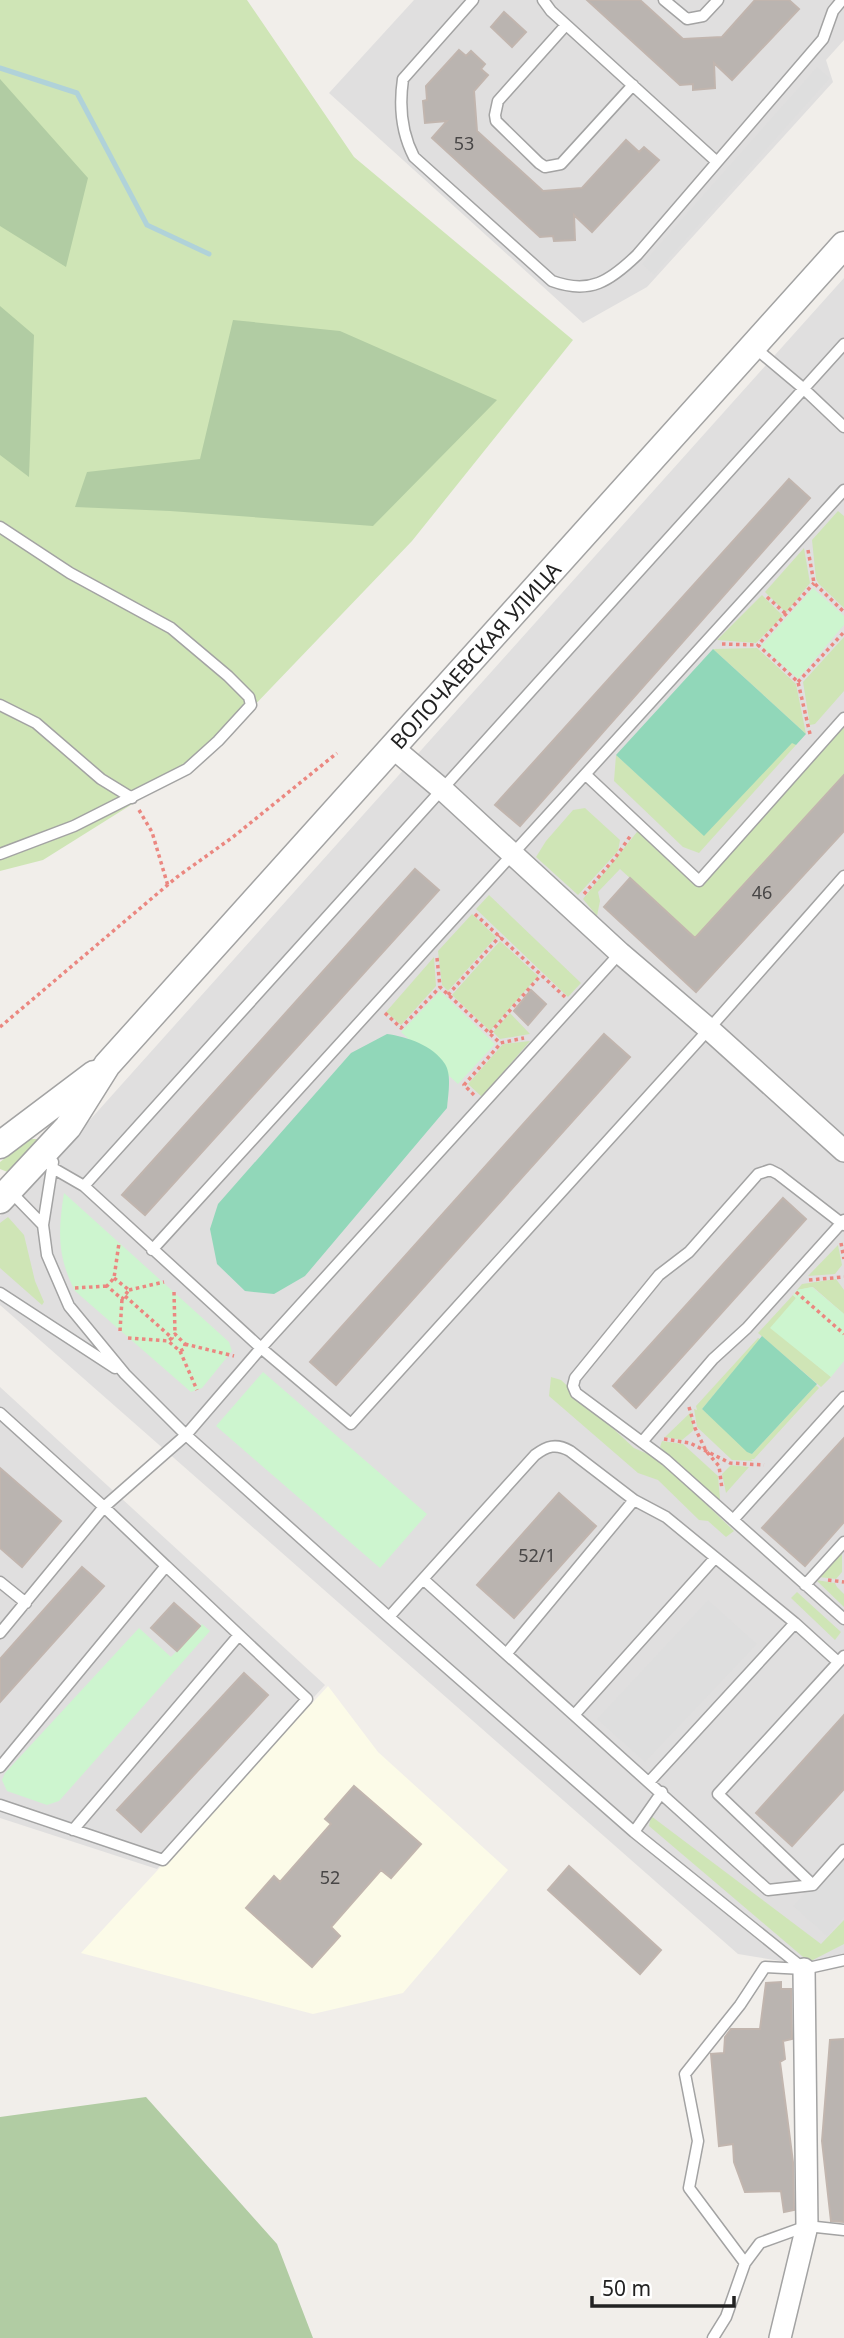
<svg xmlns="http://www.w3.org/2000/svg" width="844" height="2338" font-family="'Noto Sans',sans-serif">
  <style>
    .residential { fill: #e0dfdf }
    .education { fill: #fcfbe8 }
    .grass { fill: #cfe5b6 }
    .forest { fill: #b1cca3 }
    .park { fill: #cdf5cf }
    .pitch { fill: #91d7b9 }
    .parking { fill: #dedede }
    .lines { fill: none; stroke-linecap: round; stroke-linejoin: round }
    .stream { stroke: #b0d2d9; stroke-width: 5 }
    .building { fill: #bab4b0; stroke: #c1b5ae; stroke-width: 2 }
    .service-casing { stroke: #a3a3a3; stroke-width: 13 }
    .minor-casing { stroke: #a3a3a3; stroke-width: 24 }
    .tertiary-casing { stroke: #a3a3a3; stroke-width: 29 }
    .path { stroke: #eb8780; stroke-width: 3.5; stroke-dasharray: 3.5 3.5; stroke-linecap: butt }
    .service { stroke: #fff; stroke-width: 10 }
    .minor { stroke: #fff; stroke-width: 21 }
    .tertiary { stroke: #fff; stroke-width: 26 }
    .labels { text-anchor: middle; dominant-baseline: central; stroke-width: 7; stroke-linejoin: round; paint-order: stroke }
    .number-label { font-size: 18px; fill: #484646 }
    .street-label { font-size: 21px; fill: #222; stroke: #fff }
  </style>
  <rect width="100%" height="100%" fill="#f1eeea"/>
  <!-- residential -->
  <path class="residential" d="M414,0H844V40L826,60L833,82L647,287L583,323L329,93Z
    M844,278V1953L804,1965L738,1954L0,1305V1216L80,1131Z
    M0,1387L325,1685L157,1869L0,1818Z"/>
  <!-- education -->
  <path class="education" d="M328,1686L378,1752L508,1870L403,1993L313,2014L81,1953Z"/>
  <!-- grass -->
  <path class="grass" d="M0,0H247L354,157L573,340L412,541L201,761L43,860L0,871Z
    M838,511L844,516V608L819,584L816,579L812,540Z
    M804,548L810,583L786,613L765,592Z
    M762,595L783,616L756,643L717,640Z
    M844,637V691L815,724L810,725L803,682Z
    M757,648L796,684L806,734L713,649Z
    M844,721V775L695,938L620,869L598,892L600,901L597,916L583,899L641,827L698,880Z
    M792,742L796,745L699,853L683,847L614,781L616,755L704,835Z
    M585,808L620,840L618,851L578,895L536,857L546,841L573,810Z
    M489,895L581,983L568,997L476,909Z
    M472,914L496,937L448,991L442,985L438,951Z
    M500,941L538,976L490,1031L452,995Z
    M434,957L436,986L401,1025L386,1012Z
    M510,1013L530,1034L500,1039L493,1032Z
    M530,1041L482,1097L468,1084L503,1044Z
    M30,1139H38L34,1148L10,1173L0,1169V1162Z
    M8,1217L24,1235L35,1281L44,1302L42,1305L0,1268V1223Z
    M838,1245L842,1265L835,1274L808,1276Z
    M836,1279L844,1290V1314L813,1287L797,1290L802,1284Z
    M793,1295L796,1298L777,1332L831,1377L821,1387L758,1333Z
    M758,1338L760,1339L702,1409L752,1454L816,1385L819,1388L754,1459H751L753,1461L732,1460L697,1427L694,1409L697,1410L696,1406Z
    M551,1377L561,1380L634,1448L659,1459L734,1531L726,1537L708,1521L699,1520L658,1480L638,1473L549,1396Z
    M691,1412L694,1430L682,1440L665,1437Z
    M662,1441L683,1444L718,1476L720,1499L718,1500L660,1447Z
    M731,1465L749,1467L726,1493L722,1474Z
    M842,1548V1572L836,1579L819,1577Z
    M816,1580L835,1583L837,1587L844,1594V1607Z
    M797,1592L841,1632L835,1640L791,1598Z
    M651,1816L821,1944L844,1920V1944L809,1962L649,1826Z"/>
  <!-- forest -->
  <path class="forest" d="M0,79L88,178L66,267L0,226Z
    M0,306L34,335L29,477L0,455Z
    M233,320L340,331L497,400L373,526L170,511L75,507L87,472L200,459Z
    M146,2097L277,2244L313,2338H0V2117Z"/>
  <!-- park -->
  <path class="park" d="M813,588L844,616V625L798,679L761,646Z
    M440,991L495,1044L458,1084L401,1032Z
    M64,1193L229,1342L232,1351L202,1388L191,1392L75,1291C57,1256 58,1231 64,1193Z
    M812,1287L844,1314V1361L831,1377L770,1328L796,1298L793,1295L797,1290Z
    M263,1372L427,1514L380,1568L216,1426Z
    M202,1624L210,1631L59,1801L47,1805L7,1791L2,1780L5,1773L139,1628L171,1657Z"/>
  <!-- pitch -->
  <path class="pitch" d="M713,649L806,734L796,745L792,743L704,836L616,755Z
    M387,1034C407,1037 433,1045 445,1064C452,1075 448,1095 447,1108L305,1276L274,1294L245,1291L217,1264L210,1229L218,1204L351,1053Z
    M762,1336L817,1384L752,1454L747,1452L702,1409Z"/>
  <!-- parking -->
  <path class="parking" d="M817,67L830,78L654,275L642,264Z
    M708,1600L757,1644L645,1762L597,1719Z
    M844,1850V1917L827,1936L793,1906Z"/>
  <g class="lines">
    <!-- stream -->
    <path class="stream" d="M0,68L77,93L147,225L209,254"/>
  </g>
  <!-- building -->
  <path class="building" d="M587,0H640L683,39L722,37L755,0H789L799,9L732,80L714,63L715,88L693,90V84L680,85Z
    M504,12L526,32L512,47L491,27Z
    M459,50L466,56L471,51L485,64L481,69L488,75L474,91L477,131L543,191L582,188L626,140L639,152L644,147L659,160L592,232L574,215L575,240L554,241L553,236L540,237L432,138L447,121L425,123L423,101L427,100L426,86Z
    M789,479L810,498L520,826L495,805Z
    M844,775V831L696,992L604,907L630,878L695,938Z
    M415,869L439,890L145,1215L122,1195Z
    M531,990L546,1004L528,1025L514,1011Z
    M604,1034L630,1057L336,1385L310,1362Z
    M783,1198L806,1219L636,1408L613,1386Z
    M844,1438V1522L805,1566L762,1528Z
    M0,1468L61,1521L22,1567L0,1548Z
    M559,1493L596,1526L514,1618L477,1585Z
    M82,1567L104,1586L0,1702V1659Z
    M174,1603L200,1626L177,1651L151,1628Z
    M244,1673L268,1695L141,1832L117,1810Z
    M844,1715V1789L792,1846L756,1813Z
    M354,1786L421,1844L391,1878L381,1870L331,1927L340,1936L312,1967L246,1908L274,1876L280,1882L331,1824L325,1819Z
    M569,1866L661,1950L640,1974L548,1890Z
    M781,1982V1989H791L792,2039L783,2041L785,2059L780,2062L793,2162L794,2210L784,2212L781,2191L745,2192L734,2162L733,2144L719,2146L711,2054L724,2053L725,2037L731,2029H760L766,1983Z
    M844,2039V2222L831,2221L822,2141L830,2040Z"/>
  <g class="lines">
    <!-- service casing -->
    <g class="service-casing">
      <path id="service" d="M473,0L403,79C399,106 401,132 414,157L552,281C590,295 610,281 637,255L823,39L833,11L842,0
        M543,0L551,11L717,162
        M664,0L687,19L703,16L718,0
        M566,25L498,101L495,115L496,121L539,163L545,167L561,164L633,85
        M754,347L804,389L844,427
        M0,527L70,573L171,628L228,676L249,697L251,705L218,741L187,769L74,826L0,854
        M0,705L36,723L101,779L132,798
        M586,775L699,881L844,718
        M51,1167L84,1186L261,1348L620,953
        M84,1186L844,344
        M10,1191L43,1225L47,1255L69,1306L125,1374L186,1435L389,1617L634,1832L804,1969
        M43,1225L53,1162
        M844,1225L778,1174L770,1170L758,1174L689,1252L659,1275L575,1378L573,1386L576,1393L666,1460L844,1619
        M152,1250L844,490
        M0,1293L115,1368
        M0,1413L104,1507L186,1435L261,1348L351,1424L709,1029L844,876
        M642,1442L713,1359L747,1328L844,1220
        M733,1520L844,1397
        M423,1579L535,1455C547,1446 556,1443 570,1451L634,1500L666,1517L795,1623L838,1662
        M0,1582L26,1603
        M805,1585L844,1542
        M389,1617L423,1579L768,1890L813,1885
        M0,1633L104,1507L166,1566L0,1767
        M507,1653L634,1500
        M844,1656L718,1794L813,1885L844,1850
        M575,1714L715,1558
        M650,1781L795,1623
        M0,1805L163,1860L307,1699L166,1566
        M73,1830L239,1635
        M634,1832L662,1792
        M745,2263L689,2188L698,2141L685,2074L740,2005L765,1967L804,1969L844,1960
        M713,2338L726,2317L745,2263L760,2243L807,2226L844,2230"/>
    </g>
    <!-- minor casing -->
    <g class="minor-casing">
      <path id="minor" d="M392,747L443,790L620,953L709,1029L844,1151
        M780,2338L807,2226L804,1969"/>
    </g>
    <!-- tertiary casing -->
    <g class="tertiary-casing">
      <g id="tertiary">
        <path d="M0,1145L94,1074"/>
        <path id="s1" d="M0,1200L68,1127L107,1065L844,245"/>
      </g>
    </g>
    <!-- path -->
    <path class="path" d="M808,550L814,583L844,612
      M767,597L786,614
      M722,644L758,645
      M798,682L844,632
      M810,734L798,682L758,645L814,583
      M139,810L152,832L168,886
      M584,894L615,858L631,835
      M475,914L565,997
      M437,958L440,987L500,1043L524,1038
      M448,995L500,936
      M385,1013L401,1028L440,987
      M0,1027L177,877L233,837L337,753
      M490,1033L541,975
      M474,1095L464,1085L501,1043
      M841,1243L844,1259
      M114,1278L129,1290L122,1299L107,1286L114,1278L119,1243
      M809,1280L844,1277
      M75,1288L107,1286
      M129,1290L164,1282
      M174,1292L175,1334
      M796,1292L844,1334
      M125,1296L172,1338L168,1341L180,1351L184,1349L185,1344L175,1334L172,1338
      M120,1331L122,1299
      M128,1338L168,1341
      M185,1344L234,1356
      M180,1351L197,1390
      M689,1407L695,1428L706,1451L719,1466L722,1489
      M664,1439L690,1443L730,1463L764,1465
      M828,1580L844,1582"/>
    <!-- service -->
    <use href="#service" class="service"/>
    <!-- minor -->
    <use href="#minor" class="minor"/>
    <!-- tertiary -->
    <use href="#tertiary" class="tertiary"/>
  </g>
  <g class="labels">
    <!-- number labels -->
    <g class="number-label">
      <text x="464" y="143">53</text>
      <text x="762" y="892">46</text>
      <text x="537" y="1555">52/1</text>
      <text x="330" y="1877">52</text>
    </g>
    <!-- street labels -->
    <g class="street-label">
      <text stroke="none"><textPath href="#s1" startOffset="724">ВОЛОЧАЕВСКАЯ УЛИЦА</textPath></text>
    </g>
  </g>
  <!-- scale -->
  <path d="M592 2296v10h142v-10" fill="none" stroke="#222222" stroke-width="3.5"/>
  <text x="602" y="2296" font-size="21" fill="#222222" stroke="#ffffff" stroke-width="5" paint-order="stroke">50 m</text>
</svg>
